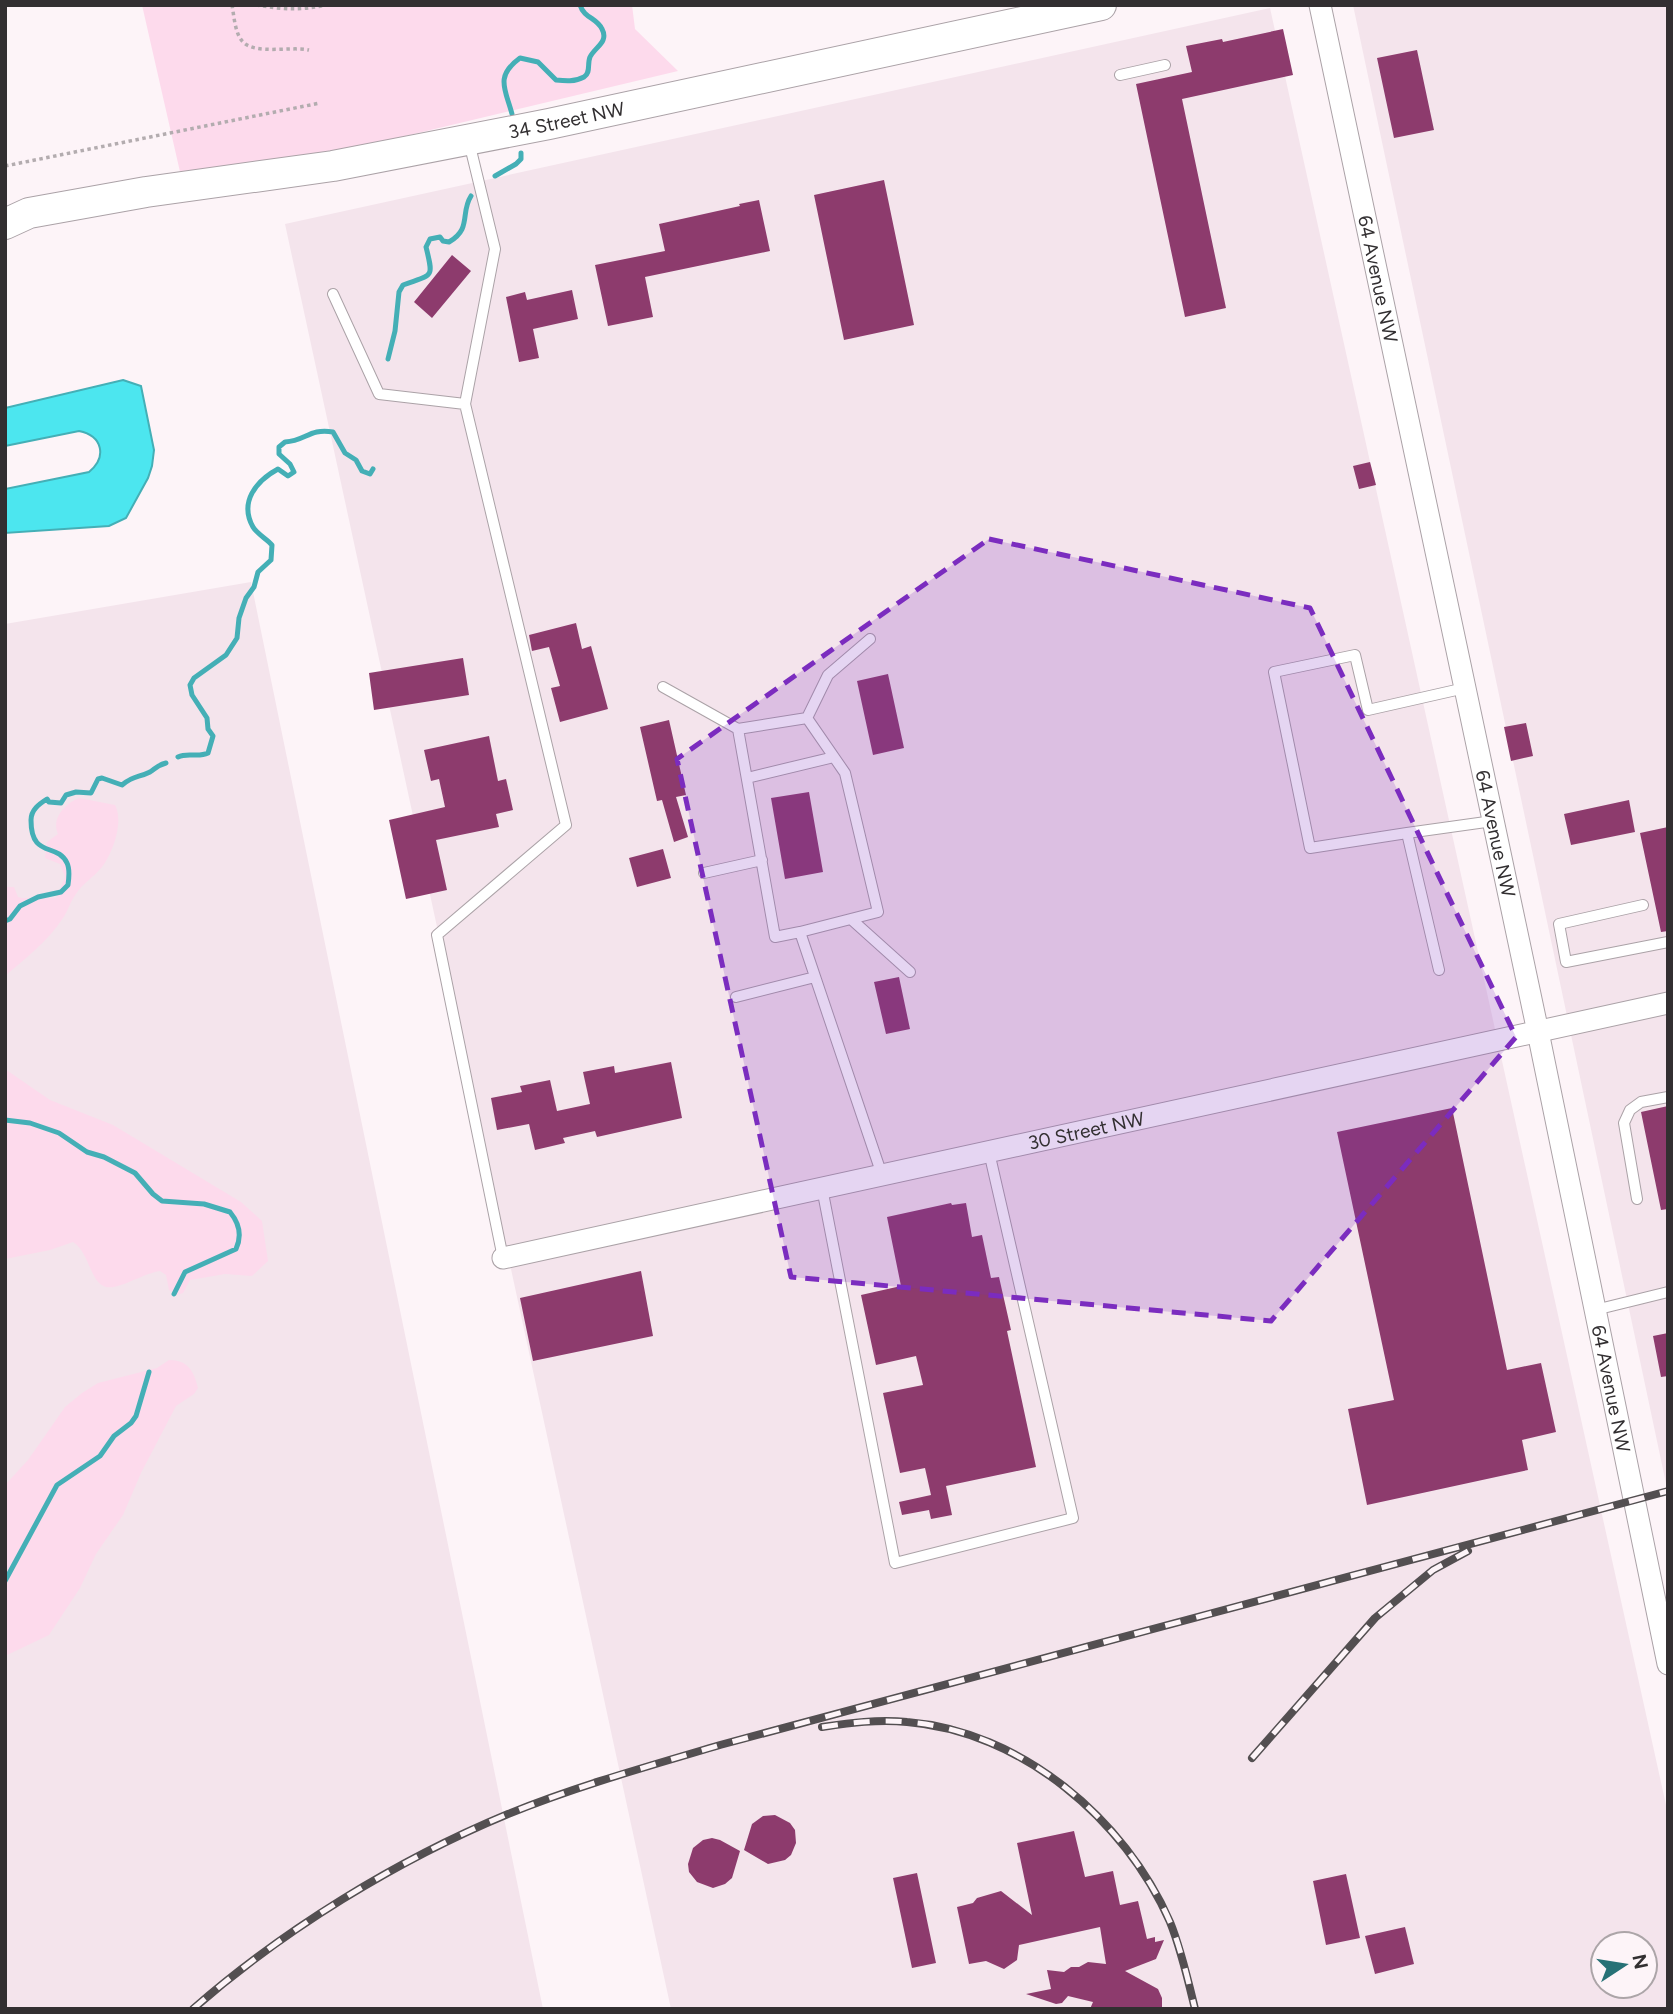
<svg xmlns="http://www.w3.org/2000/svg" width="1673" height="2014" font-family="Figtree,sans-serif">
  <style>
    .built { fill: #f4e4ec; fill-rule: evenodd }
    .green { fill: #fddaec }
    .water { fill: #4ce6ef; stroke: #44afb6; stroke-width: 2 }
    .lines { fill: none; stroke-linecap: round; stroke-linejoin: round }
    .stream { stroke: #44afb6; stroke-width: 5 }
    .building { fill: #8d3b6d }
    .service-casing { stroke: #aba2a7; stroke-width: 12 }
    .minor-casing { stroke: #aba2a7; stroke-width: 23 }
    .secondary-casing { stroke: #aba2a7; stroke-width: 32 }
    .path { stroke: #b3acaf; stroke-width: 3.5; stroke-dasharray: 3.5 3.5; stroke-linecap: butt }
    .service { stroke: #fff; stroke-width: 10 }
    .minor { stroke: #fff; stroke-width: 21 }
    .secondary { stroke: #fff; stroke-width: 30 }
    .rail-casing { stroke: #534f51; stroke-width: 8 }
    .rail { stroke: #fdf4f8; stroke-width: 5; stroke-dasharray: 16; stroke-linecap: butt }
    .marked { fill: #7b2cbf; fill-opacity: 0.2; stroke: #7b2cbf; stroke-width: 5; stroke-dasharray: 14 9; stroke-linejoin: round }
    .labels { text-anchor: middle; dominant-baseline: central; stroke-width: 7; stroke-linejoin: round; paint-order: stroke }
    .street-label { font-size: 19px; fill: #322f31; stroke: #fdf4f8 }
  </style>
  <rect width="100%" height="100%" fill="#fdf4f8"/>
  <!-- built -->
  <path class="built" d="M1353,5H1668V1493Z
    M1270,8L1668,1814V2009H671L285,224ZM1603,1944H1645V1986H1603Z
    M251,582L543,2009H5V624Z"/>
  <!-- green -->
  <path class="green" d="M142,5H632L635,29L678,71L372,144L183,185Z
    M79,798L115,805C124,821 113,853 102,867C94,877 83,883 76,894C70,902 68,911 63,918C48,941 25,959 5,976V887H14L18,897L22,898H56L65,877L60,864L45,858L47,842L58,834C51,818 65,804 79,798Z
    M5,1069L50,1100L113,1125L241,1202L262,1221L268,1261L252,1276L225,1274L190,1280L183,1293L177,1295L169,1290L166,1275L160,1271C144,1273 119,1290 106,1287C90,1283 89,1251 73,1242L50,1250L5,1259Z
    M169,1360C188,1360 194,1371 198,1388L194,1394L176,1406L141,1473L123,1515L96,1554L80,1588L49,1635L5,1656V1485L28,1460L65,1407L82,1393L98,1383L157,1368Z"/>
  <!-- water -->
  <path class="water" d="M123,380L141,386L154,450L152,466L148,478L126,518L109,526L5,533V489L89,472C107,457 103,436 79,431L5,446V408Z"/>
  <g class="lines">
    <!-- stream -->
    <path class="stream" d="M512,114C506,90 494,77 520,58L538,62L556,80C565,81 575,82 584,77C591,73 587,64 590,57C595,47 609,42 602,29C597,18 584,18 580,5
      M495,176L516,164L521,159V153
      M388,359L395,331L399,292L403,285C433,274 434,279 426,247L430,239L440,237L443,241L449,242C472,229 460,213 471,196
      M178,757C188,752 198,758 208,753L213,736L208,729L207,718L192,695L190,685L194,678L226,655L237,638L239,618L246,598L254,587L258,572L271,560L272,545C267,539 257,534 253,527C239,502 256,481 278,469L288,476L294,472L290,464L279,454V447L285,442C306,441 309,428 333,432L345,453L356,460L362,471L370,474L373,469
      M5,921L10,919L20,906L38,897L61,892L68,885C69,878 70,869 67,863C57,842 31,859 31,820C31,810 39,804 47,799L49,802L61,803L66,795L76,792L91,793L98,779L102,778L122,785C134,775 138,778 150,772C156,768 158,765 166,763
      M5,1120L30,1123L59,1133L87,1152L104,1157L135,1173L153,1194L162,1201L204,1204L230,1212C239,1223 242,1236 236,1249L185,1272L174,1294
      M5,1581L57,1485L100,1456L114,1436L131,1423L136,1416L149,1372"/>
  </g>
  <!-- building -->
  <path class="building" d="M1283,29L1293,75L1182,99L1226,308L1185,317L1136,84L1192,72L1186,46L1222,39L1223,42Z
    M1417,50L1434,130L1394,138L1377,58Z
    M884,180L914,325L844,340L814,195Z
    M759,200L770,251L645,277L653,317L608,326L595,265L665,251L659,224L740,206L739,204Z
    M452,255L471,271L432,318L414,302Z
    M572,290L578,319L533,329L539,358L519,362L506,297L525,292L527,300Z
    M1370,462L1376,485L1359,489L1353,466Z
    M576,623L582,649L591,646L608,709L560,722L551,688L560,686L549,647L532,651L529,635Z
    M463,658L469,695L374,710L369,673Z
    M888,674L904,748L873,755L857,681Z
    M669,720L686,795L676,797L688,837L674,842L662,800L657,801L640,727Z
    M1526,723L1533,756L1511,761L1504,727Z
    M489,736L498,781L506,779L513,810L496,814L499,827L436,840L447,890L406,899L389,820L445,807L439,779L431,781L424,750Z
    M809,792L823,872L785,879L771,798Z
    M1629,800L1635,832L1571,845L1564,814Z
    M1668,827V931L1661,932L1640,833Z
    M663,849L671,878L637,887L629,858Z
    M899,977L910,1029L886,1034L874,982Z
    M671,1062L682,1118L597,1137L595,1131L563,1138L565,1143L535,1150L529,1124L497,1130L491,1098L522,1092L520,1086L550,1080L557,1111L590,1104L583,1072L614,1066L615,1073Z
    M1668,1106V1209L1661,1210L1641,1112Z
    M1452,1108L1507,1370L1541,1363L1556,1432L1522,1440L1528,1470L1367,1505L1348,1409L1394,1400L1337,1132Z
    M951,1203L952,1205L966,1203L972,1237L982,1235L991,1278L999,1277L1011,1330L1007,1331L1036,1467L946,1486L952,1515L931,1519L929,1510L902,1515L899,1502L931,1495L925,1468L900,1473L883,1393L923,1385L916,1356L876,1365L861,1295L901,1286L887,1217Z
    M641,1271L653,1336L533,1361L520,1298Z
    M1668,1333V1376L1661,1377L1653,1336Z
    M775,1815L790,1823L795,1830L796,1843L791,1855L785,1860L768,1864L744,1850L752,1824L763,1816Z
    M1074,1831L1085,1877L1113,1871L1120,1905L1138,1901L1147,1939L1155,1937V1942L1164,1940L1156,1959L1125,1971L1158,1989L1162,1998V2009H1090L1093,2002L1068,1996L1062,2003L1056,2004L1026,1994L1051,1989L1047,1970L1064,1972L1071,1967H1079L1088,1962L1106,1964L1100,1927L1019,1945L1017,1960L1004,1969L986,1961L969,1964L957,1907L973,1903L977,1898L1001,1891L1032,1915L1017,1843Z
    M712,1838L720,1840L740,1851L732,1878L725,1884L713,1888L697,1882L689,1872L688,1864L693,1848L703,1840Z
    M917,1873L936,1963L912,1968L893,1878Z
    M1346,1874L1360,1938L1326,1945L1313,1881Z
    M1405,1927L1414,1964L1375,1974L1365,1936Z"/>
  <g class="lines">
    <!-- service casing -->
    <g class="service-casing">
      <path id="service" d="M1120,75L1165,65
        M333,294L379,394L465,404L495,249L469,142
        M465,404L566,825L437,935L503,1258
        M870,639L828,675L807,718L845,773L878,912L800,932L882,1175
        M663,687L738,729L807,718
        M738,729L775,937L800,932
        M747,778L834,757
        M1407,833L1493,821
        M704,873L762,860
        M1643,905L1559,924L1566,962L1668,942
        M851,919L910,972
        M1439,970L1407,833L1310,848L1274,672L1355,655L1368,710L1465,688
        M736,997L815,977
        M822,1188L895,1563L1073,1518L989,1152
        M1637,1199L1624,1123L1630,1110L1641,1102L1668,1097
        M1595,1310L1668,1292"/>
    </g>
    <!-- minor casing -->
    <g class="minor-casing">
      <g id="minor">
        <path id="s1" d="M1320,5L1538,1032L1668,1664"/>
        <path id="s2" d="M503,1258L1668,1003"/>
      </g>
    </g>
    <!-- secondary casing -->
    <g class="secondary-casing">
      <g id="secondary">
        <path id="s3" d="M5,224L29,213L146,192L333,166L549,124L1101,5"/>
      </g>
    </g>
    <!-- path -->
    <path class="path" d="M232,5C234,16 235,34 243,42C256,55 291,46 309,50
      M256,5C280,9 301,11 325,5
      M5,166L320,103"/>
    <!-- service -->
    <use href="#service" class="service"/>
    <!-- minor -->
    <use href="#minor" class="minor"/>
    <!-- secondary -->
    <use href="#secondary" class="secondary"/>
    <!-- rail casing -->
    <g class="rail-casing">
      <path id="rail" d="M822,1727C850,1723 878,1719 907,1722C1021,1731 1125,1819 1170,1922C1181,1949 1188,1980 1195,2009
        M1252,1758L1375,1618L1433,1570L1468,1551
        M193,2009C283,1930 397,1860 508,1814C577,1786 649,1766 720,1745L1668,1491"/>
    </g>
    <!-- rail -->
    <use href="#rail" class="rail"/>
  </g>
  <!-- marked area -->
  <path class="marked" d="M989,539L1310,608L1516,1037L1271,1321L791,1277L677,759Z"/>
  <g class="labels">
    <!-- street labels -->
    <g class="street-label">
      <text stroke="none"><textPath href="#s3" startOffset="572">34 Street NW</textPath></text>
      <text stroke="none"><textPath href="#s1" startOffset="280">64 Avenue NW</textPath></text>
      <text stroke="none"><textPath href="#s1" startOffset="847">64 Avenue NW</textPath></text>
      <text stroke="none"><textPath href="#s2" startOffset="597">30 Street NW</textPath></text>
      <text stroke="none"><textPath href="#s1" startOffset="1414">64 Avenue NW</textPath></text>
    </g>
  </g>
  <!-- border -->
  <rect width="1673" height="2014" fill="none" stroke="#322f31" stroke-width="14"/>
  <!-- north arrow -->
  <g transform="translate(1624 1965) rotate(78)"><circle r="33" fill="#fdf4f8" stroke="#aca5a8" stroke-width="2"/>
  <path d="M0-5L12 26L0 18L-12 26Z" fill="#277176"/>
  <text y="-10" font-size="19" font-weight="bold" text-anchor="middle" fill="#322f31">N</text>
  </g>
</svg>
